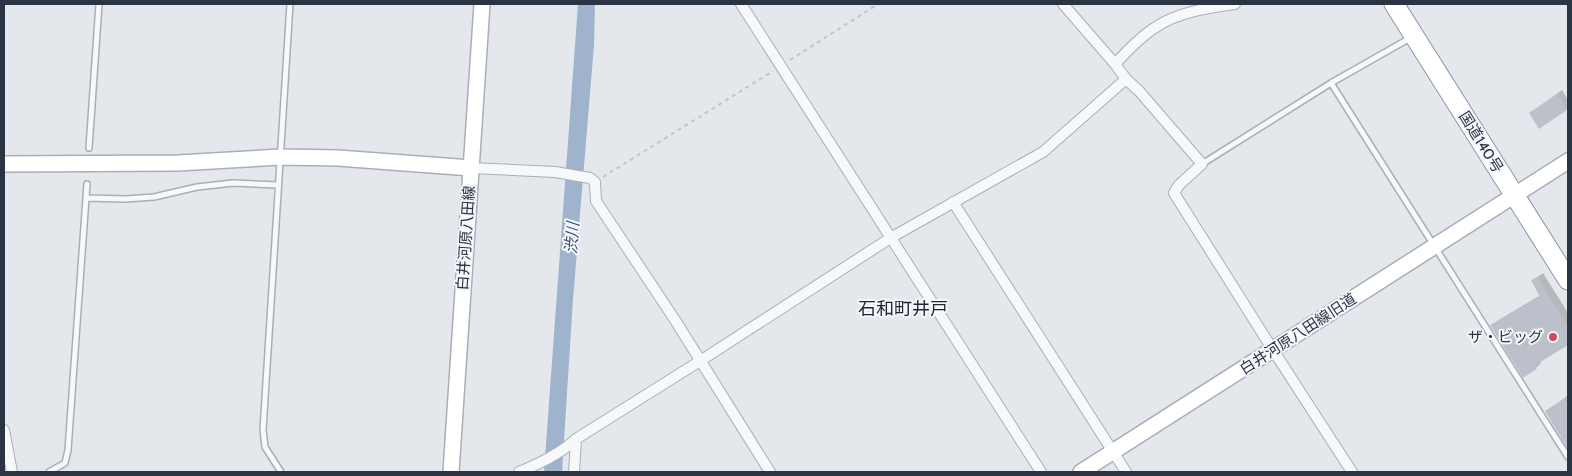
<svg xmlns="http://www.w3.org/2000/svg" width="1572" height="476" font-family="Cabin,'Noto Sans JP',sans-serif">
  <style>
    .water { fill: #9fb4cc }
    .shadow { fill: #0003 }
    .building { fill: #bbc0ca }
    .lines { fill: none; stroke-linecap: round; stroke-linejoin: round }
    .lane-casing { stroke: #a9aeb7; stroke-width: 8 }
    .street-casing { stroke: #a9aeb7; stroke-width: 12 }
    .secondary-casing { stroke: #a9aeb7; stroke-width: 18 }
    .highway-casing { stroke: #8b94a3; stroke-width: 21 }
    .path { stroke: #c2c5cb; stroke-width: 2; stroke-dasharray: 4 4; stroke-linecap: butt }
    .lane { stroke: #f7f8fa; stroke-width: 5 }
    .street { stroke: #f7f8fa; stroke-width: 10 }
    .secondary { stroke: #fff; stroke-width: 15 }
    .highway { stroke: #fff; stroke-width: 19 }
    .poi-dot { fill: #d1495b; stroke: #f4f6f9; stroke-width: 2 }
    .labels { text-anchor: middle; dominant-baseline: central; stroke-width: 4; stroke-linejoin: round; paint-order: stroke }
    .street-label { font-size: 15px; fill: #2b3445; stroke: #f4f6f9 }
    .poi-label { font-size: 15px; fill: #2b3445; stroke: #f4f6f9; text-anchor: end }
    .water-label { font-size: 16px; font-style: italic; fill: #34527a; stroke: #f4f6f9 }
    .quarter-label { font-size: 18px; fill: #1d2536; stroke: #f4f6f9 }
  </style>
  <rect width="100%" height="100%" fill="#e4e7ec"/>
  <!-- water -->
  <path class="water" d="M578,4H595L594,45L573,299L562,472H544Z"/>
  <!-- shadow -->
  <path class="shadow" d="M1562,90L1568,100V108L1567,109H1536Z
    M1543,273L1568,313V343L1539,361L1541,363L1536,368L1492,326L1497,321L1541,295L1532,281Z
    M1568,395V447L1547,412Z"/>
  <!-- building -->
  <path class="building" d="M1557,94L1567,110L1539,129L1529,113Z
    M1537,277L1568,326V345L1534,366L1537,369L1523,378L1490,325L1540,297L1531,280Z
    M1568,396V449L1545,411Z"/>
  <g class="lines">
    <!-- lane casing -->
    <g class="lane-casing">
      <path id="lane" d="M1331,83L1568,457
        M89,148L99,4
        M1202,164L1331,83L1412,37
        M86,198L125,199L154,197L197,187L233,183L278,185
        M49,472L65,463L68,450L87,184
        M281,472L265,447L263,430L290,4"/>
    </g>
    <!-- street casing -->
    <g class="street-casing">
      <path id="street" d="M741,4L1041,472
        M1063,4L1115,64L1126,79L1140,92L1202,164L1179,185L1174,193L1273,350L1352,472
        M1115,64C1127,51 1141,36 1156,27C1178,12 1208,8 1235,4
        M471,168L555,172L590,178L595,182L596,201L675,320L770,472
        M953,202L1126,472
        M4,430L12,472
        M519,472C539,464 560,454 576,439L700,361L892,237L1043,152L1126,79
        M574,472L576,439"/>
    </g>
    <!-- secondary casing -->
    <g class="secondary-casing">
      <path id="secondary" d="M4,164L178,163L280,157L338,158L471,168
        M451,472L482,4
        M1081,472L1568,161"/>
    </g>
    <!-- highway casing -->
    <g class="highway-casing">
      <path id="highway" d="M1394,4L1568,280"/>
    </g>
    <!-- path -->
    <path class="path" d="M790,60L878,4
      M603,177L773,71"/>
    <!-- lane -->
    <use href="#lane" class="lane"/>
    <!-- street -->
    <use href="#street" class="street"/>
    <!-- secondary -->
    <use href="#secondary" class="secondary"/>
    <!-- highway -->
    <use href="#highway" class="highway"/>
  </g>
  <!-- markers -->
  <circle class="poi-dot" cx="1553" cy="337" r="5"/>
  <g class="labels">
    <!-- street labels -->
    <g class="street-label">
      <text transform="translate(1481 142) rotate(58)">国道140号</text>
      <text transform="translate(466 238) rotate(-86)">白井河原八田線</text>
      <text transform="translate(1298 334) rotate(-33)">白井河原八田線旧道</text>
    </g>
    <!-- poi labels -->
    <g class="poi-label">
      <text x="1543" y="337">ザ・ビッグ</text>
    </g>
    <!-- water labels -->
    <g class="water-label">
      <text transform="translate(572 238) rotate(-86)">渋川</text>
    </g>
    <!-- quarter labels -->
    <g class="quarter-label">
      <text x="903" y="309">石和町井戸</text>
    </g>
  </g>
  <!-- border -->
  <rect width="1572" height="476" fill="none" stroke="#2b3445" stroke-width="10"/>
</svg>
